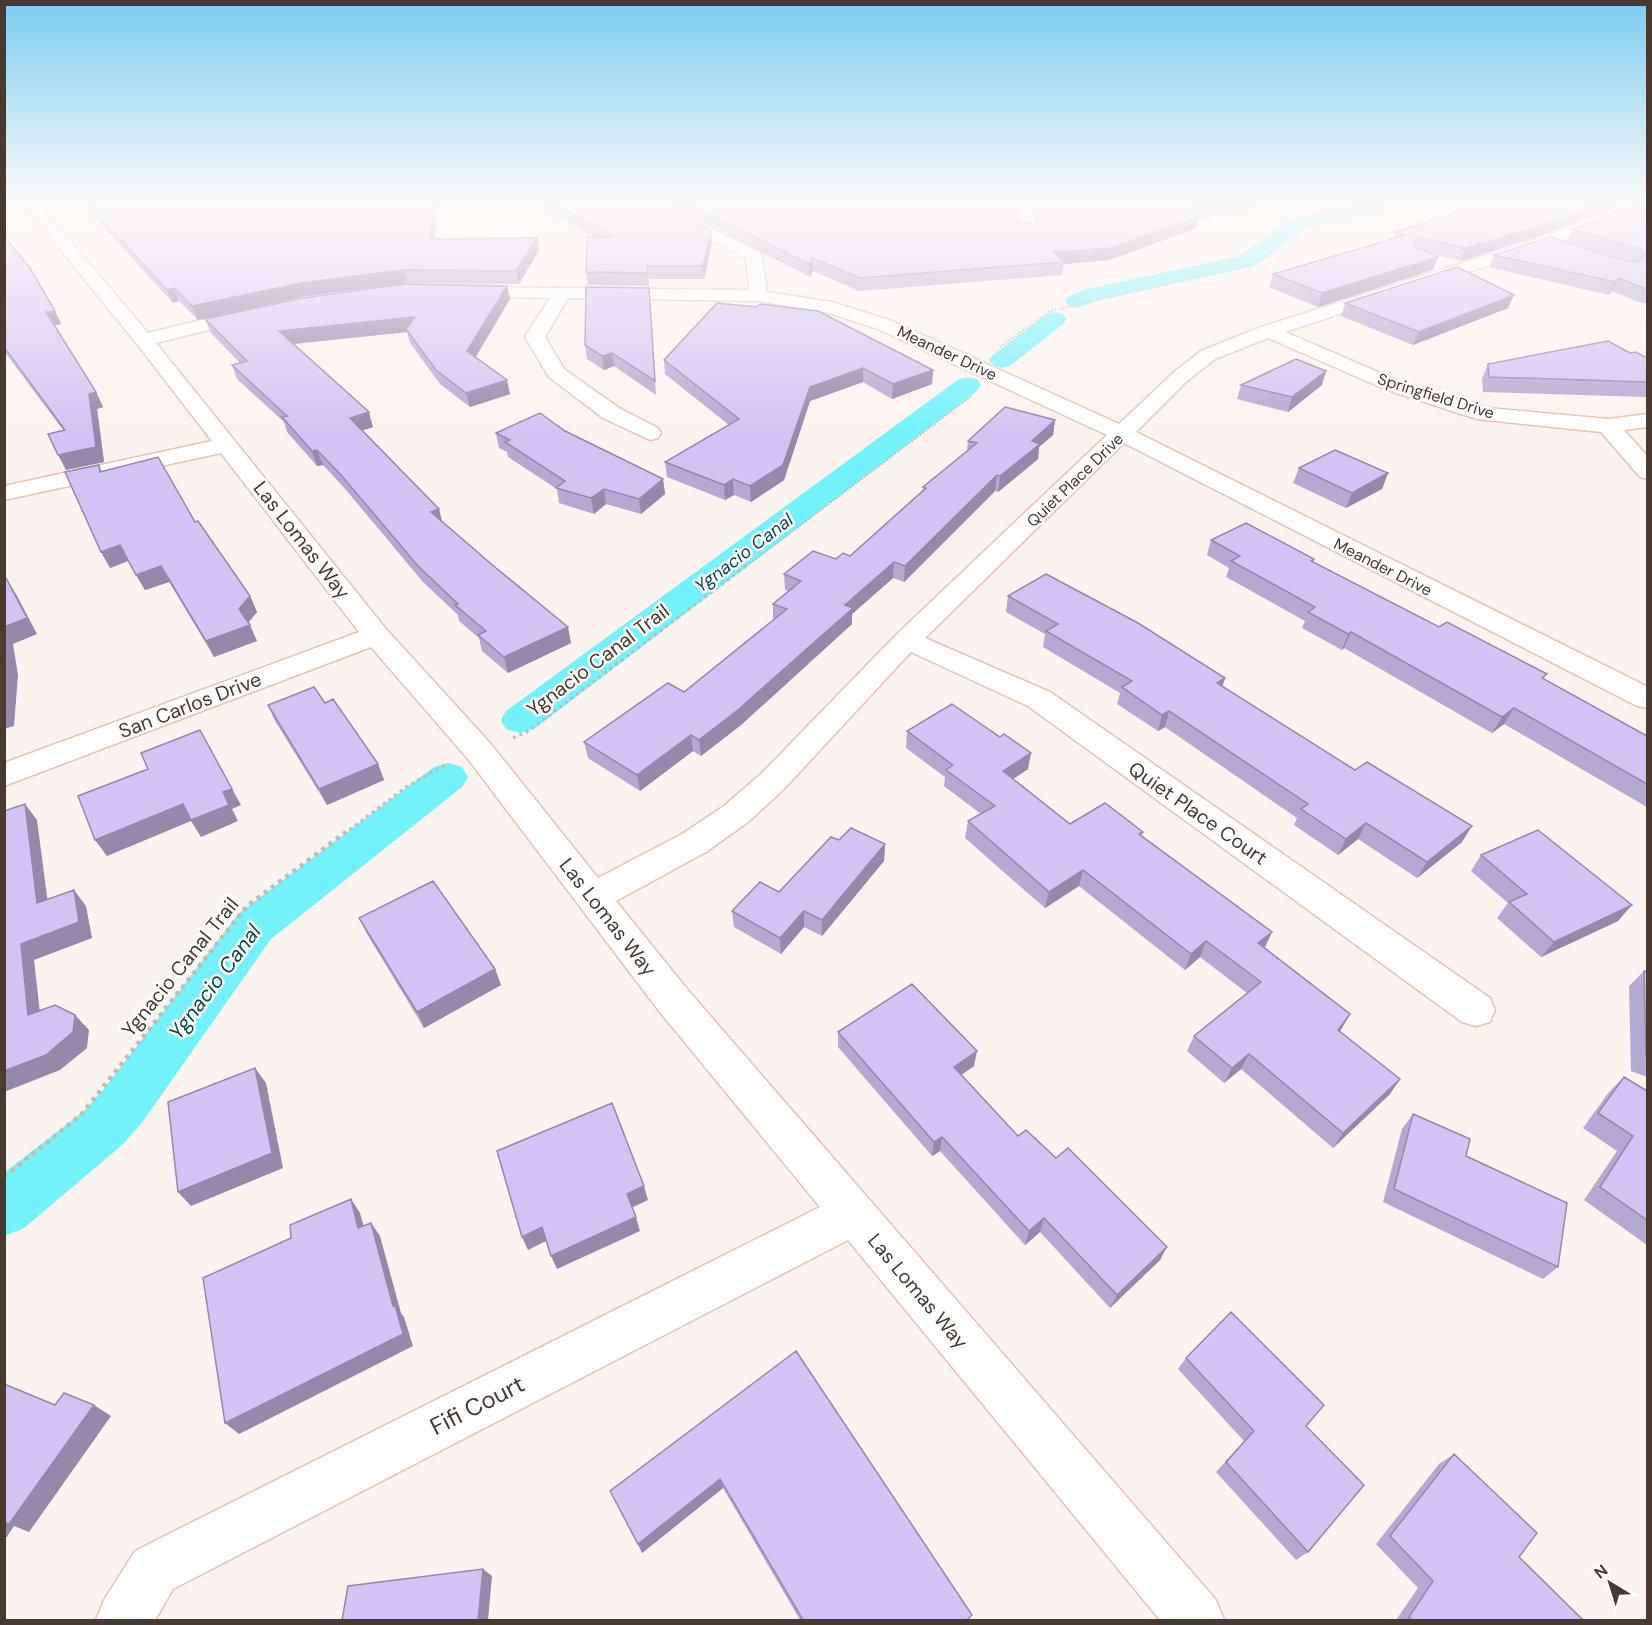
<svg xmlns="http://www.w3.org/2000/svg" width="1652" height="1625" font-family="'DM Sans',sans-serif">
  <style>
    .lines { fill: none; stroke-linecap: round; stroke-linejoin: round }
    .canal { fill: #74f2fc; fill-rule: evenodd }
    .minor-casing { stroke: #e8c3b0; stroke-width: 3 }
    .path-far2 { stroke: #c3b9b3; stroke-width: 2; stroke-dasharray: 1.5 2; stroke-linecap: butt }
    .path-far1 { stroke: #c3b9b3; stroke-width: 3; stroke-dasharray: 3 4; stroke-linecap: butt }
    .path { stroke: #c3b9b3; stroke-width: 4.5; stroke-dasharray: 4 5; stroke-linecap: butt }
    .minor { fill: #fff; fill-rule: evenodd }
    .wall { fill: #b4a9d2 }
    .shaded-wall { fill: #9289ab }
    .building { fill: #d1c4f4; stroke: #9289ab; stroke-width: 1.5 }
    .labels { text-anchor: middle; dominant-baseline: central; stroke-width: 5; stroke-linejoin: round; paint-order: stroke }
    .far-street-label { font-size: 16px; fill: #483931; stroke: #fff }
    .far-water-label { font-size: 18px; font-style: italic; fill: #0b474b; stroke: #fff }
    .street-label { font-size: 20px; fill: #483931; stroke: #fff }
    .water-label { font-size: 21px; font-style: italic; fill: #0b474b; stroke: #fff }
    .near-street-label { font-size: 24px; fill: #483931; stroke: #fff }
  </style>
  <rect width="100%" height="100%" fill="#fbf3ef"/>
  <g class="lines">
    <!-- canal -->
    <path class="canal" d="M1354,205H1392L1389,209L1306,227L1255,266L1102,299L1077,308L1069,306L1065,301L1069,296L1087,289L1240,256L1292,218Z
      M1055,312L1063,314L1067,319L1063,324L1011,365L1002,368L993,365L989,360L993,355L1047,314Z
      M968,377L977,379L981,385L977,391L534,729L520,733L506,729L501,720L506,711L959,379Z
      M448,763L462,767L468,777L462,787L271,939L141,1124L122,1145L24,1228L4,1236V1173L84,1111L103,1090L239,913L434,767Z"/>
    <!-- minor casing -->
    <g class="minor-casing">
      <path id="minor" d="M24,205H40L148,333L250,308L257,310L259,314L257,318L156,343L386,629L490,743L598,878L682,834L724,806L761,774L897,634L1107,435L878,329L829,313L758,301L568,298L545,337L564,369L619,408L658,428L661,433L658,438L650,440L603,418L549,377L525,337L550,298L465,296L459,295L456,291L459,287L749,290L746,259L645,205H664L760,253L762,257L767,292L832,302L892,321L1119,424L1173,373L1201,351L1261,327L1538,239L1628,205H1648L1646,208L1550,245L1285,332L1401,382L1487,408L1608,419L1648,414V427L1624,430L1648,457V479L1640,477L1601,432L1477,419L1387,390L1268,338L1215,359L1187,381L1136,432L1648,687V708L1637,706L1124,443L925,638L1050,692L1490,998L1495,1010L1490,1022L1476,1026L1462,1022L1028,706L911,652L783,790L748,822L706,852L616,901L687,989L1216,1600L1224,1620H1160L848,1240L173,1589L155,1620H96L104,1600L135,1551L820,1207L659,1011L468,759L371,647L4,786V763L359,632L221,453L4,500V486L212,441L137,344Z
        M1017,205H1033L1035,231L1033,234H1021L1019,231Z"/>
    </g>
    <!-- path-far2 -->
    <path class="path-far2" d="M1000,347L1050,311L1246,266L1270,256L1309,226L1402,205
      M744,568L973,395"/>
    <!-- path-far1 -->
    <path class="path-far1" d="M513,738L527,732L746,566
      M344,834L406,787L447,764"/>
    <!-- path -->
    <path class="path" d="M4,1177L81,1115L247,906L346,832"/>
    <!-- minor -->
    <use href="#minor" class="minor"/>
  </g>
  <!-- wall -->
  <path class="wall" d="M83,205H438L434,239L537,238L539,250L519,284L407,283L307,296L198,320L179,301L173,303Z
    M536,205H662L712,243L704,279H649V286L588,285L586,272L594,237Z
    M668,205H1017L1018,219L1022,224H1035L1036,222L1035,205H1260L1199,219L1197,228L1109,260L1064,264L1062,275L859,291L813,271L810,277Z
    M1479,205H1622L1537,237L1461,261L1432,254L1433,270L1318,307L1269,287L1273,274L1393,239L1395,232Z
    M1647,205V304L1636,301L1612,291L1609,295L1489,267L1494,255L1632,261L1567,242L1572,229Z
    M4,236L55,311L61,324L55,325L96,392L103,407L97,409L104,462L66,470L63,430L4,351Z
    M507,286L510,299L475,357L510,394L470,407L440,384L410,343L407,332L293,344L373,427L362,430L442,521L571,643L508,673L482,651L479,638L459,621L458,615L423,582L346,490L323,465L317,466L287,432L284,422L237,379L232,365L240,363L211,333L205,319Z
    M649,288L650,302L656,395L614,366L604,370L587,359L585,345Z
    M1345,303L1508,308L1413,345L1341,316Z
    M1630,353L1647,358V397L1483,392L1482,379L1488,364Z
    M664,360L933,370L932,384L892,399L863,382L810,401L784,480L751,502L734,495L725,500L667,477L665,462L729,425L665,374Z
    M1241,385H1322L1288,412L1237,399Z
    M1055,420L1053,435L1039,447L1038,459L998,492L995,491L904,582L893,578L852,614V624L741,725L701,756L693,751L640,791L588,758L584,742L684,692L773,620V604L788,591L785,590L784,574L850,556L923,490V487L967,451L968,441Z
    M565,431L663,479L665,494L641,514L606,504L594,514L559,503L557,489L508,457L507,452L499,448L496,433Z
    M99,465L102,472L195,522L250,596L257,612L248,623L257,641L214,657L169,582L145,590L128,561L110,568Z
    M1299,468L1388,473L1382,489L1346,508L1293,483Z
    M1211,540L1314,559L1313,562L1439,627L1544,679L1647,736V807L1504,724L1492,733L1344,648L1342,650L1302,628L1305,621L1226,577L1229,568L1207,555Z
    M1008,596L1225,678L1222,686L1462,842L1417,878L1358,839L1338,855L1294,825L1297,818L1165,727L1158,731L1117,704L1120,693L1043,647L1045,634L1006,612Z
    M325,703L378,764L384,780L327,805L275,721L268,705Z
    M907,731L1028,769L1013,779L1070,824L1143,832L1141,836L1264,948L1340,1031L1390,1094L1333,1148L1241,1069L1224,1083L1187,1051L1194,1036L1247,993L1200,957L1185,970L1079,886L1045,908L965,838L968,821L981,814L944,786L945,777L906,748Z
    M839,840L885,844L884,861L822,936L804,927L781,954L734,927L732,911L779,892Z
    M1481,855L1618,921L1541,957L1497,918L1508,903L1471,871Z
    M359,918L495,969L501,985L424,1028L367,934Z
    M1644,971L1647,972V1077L1631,1071L1629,986Z
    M838,1032L974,1066L961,1075L1018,1136L1160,1260L1110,1308L1040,1232L1025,1245L940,1151L932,1156L838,1047Z
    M1624,1077L1647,1091V1245L1584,1200L1617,1151L1583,1128L1609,1092Z
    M1413,1114L1466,1156L1558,1267L1543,1279L1383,1202L1402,1129Z
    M796,1351L969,1620H800L723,1488L642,1553L638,1544Z
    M1186,1358L1306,1426L1308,1552L1296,1560L1216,1472L1244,1441L1178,1369Z
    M1454,1454L1519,1557L1583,1620H1396L1418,1588L1376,1544L1439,1464Z"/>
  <!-- shaded-wall -->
  <path class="shaded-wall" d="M434,205H438L433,251L430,239Z
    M1211,205H1260L1199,219L1197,228L1109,260L1064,264V262L1054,252L1188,210Z
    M1596,205H1622L1537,237L1461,261L1466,248Z
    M711,231L712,243L704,279L703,266Z
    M537,238L539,250L519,284L516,271Z
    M1438,257L1433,270L1318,307L1322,293Z
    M812,258L813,271L810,277L809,264Z
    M403,270L407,283L307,296L198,320L192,306L302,283Z
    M1619,278L1612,291L1609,295L1615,282Z
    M507,286L510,299L471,365L467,351Z
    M174,288L179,301L173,303L167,290Z
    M1514,295L1508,308L1413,345L1419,332Z
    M55,311L61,324L53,326L46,312Z
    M415,317L406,329L407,332L283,345L279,331Z
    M612,353L614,366L604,370L602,356Z
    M863,368V382L810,401L784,480L751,502L750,486L810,387Z
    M933,370L932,384L892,399L893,384Z
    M1326,371L1322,385L1288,412L1292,397Z
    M507,380L510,394L470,407L466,393Z
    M96,392L103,407L97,409L104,462L66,470L58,455L89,394Z
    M369,412L373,427L354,433L350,418Z
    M1055,420L1053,435L1039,447L1038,459L998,492L1000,476L1032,441Z
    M317,450L323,465L317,466L312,451Z
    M1388,473L1382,489L1346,508L1352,493Z
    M997,475L995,491L904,582L905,566Z
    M663,479L665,494L641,514L639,499Z
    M733,479L734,495L725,500L724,485Z
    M604,489L606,504L594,514L591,498Z
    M439,509L443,525L431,512Z
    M120,545L128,561L110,568L101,552Z
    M894,562L893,578L852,614V624L741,725L701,756L699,740L845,605Z
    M161,566L169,582L145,590L136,575Z
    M6,578L16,594L37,634L13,644L18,675L14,726L4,729Z
    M250,596L257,612L246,625L239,609Z
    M250,625L257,641L214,657L206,641Z
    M568,627L571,643L508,673L504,657Z
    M1351,632L1344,648L1342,650L1348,634Z
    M1225,678L1220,694L1217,683Z
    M1514,708L1504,724L1492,733L1502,717Z
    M1169,711L1165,727L1158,731L1162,715Z
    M200,730L241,805L232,809L238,821L201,837L191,821L107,856L95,840L183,804L223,792Z
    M691,735L693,751L640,791L637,775Z
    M1031,753L1028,769L1001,787L1003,771Z
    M378,764L384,780L327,805L319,789Z
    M25,804L37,820L50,919L37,903Z
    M1366,823L1358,839L1338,855L1346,839Z
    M1472,826L1462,842L1417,878L1427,862Z
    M885,844L884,861L822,936V920Z
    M1083,870L1079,886L1045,908L1049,892Z
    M74,890L86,906L92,938L34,960L42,1030L28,1015L21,944Z
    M1632,905L1618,921L1541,957L1554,942Z
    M804,911V927L781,954L780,938Z
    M1272,932L1265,947L1258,943Z
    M1206,941L1200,957L1185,970L1191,954Z
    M495,969L501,985L424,1028L417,1012Z
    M1350,1014L1341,1030L1329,1045L1338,1030Z
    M75,1015L89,1030L87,1048L60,1070L4,1092V1071Z
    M977,1051L974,1066L951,1082L954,1067Z
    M1249,1054L1241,1069L1224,1083L1232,1068Z
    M255,1068L266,1083L283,1168L191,1206L178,1192Z
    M1400,1079L1390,1094L1333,1148L1343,1133Z
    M942,1137L940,1151L932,1156L934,1142Z
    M644,1186L648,1200L631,1208L627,1194Z
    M351,1199L360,1213L368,1242L358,1228Z
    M636,1217L640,1231L557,1269L551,1256Z
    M1044,1218L1040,1232L1025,1245L1029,1231Z
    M371,1223L380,1236L401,1313L404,1317L413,1346L239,1434L225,1423L393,1306Z
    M542,1227L548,1240L528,1250L522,1237Z
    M1167,1247L1160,1260L1110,1308L1117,1295Z
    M94,1405L111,1416L29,1532L9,1524Z
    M720,1479L723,1488L642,1553L638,1544Z
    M4,1522L14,1526L4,1541Z
    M483,1569L492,1576L488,1620H478Z"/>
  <!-- building -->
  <path class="building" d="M89,205H434L430,239L537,238L516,271L403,270L302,283L192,306L174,288L167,290Z
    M555,205H662L711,231L703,266H647L648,273L586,272L587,237H614Z
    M690,205H1017L1018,219L1022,224H1035L1038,220L1037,205H1211L1188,210L1200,216L1111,248L1054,252L1064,262L860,278L812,258L809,264Z
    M1479,205H1596L1543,225L1466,248L1417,237L1414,246L1438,257L1322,293L1273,274L1406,235L1395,232Z
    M1636,205H1647V289L1643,288L1619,278L1615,282L1494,255L1550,237L1627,261H1639L1645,255L1640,249L1572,229Z
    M4,236L30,268L55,311L46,312L96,392L89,394L96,447L58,455L48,434L65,430L4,347Z
    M1457,267L1514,295L1419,332L1345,303Z
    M404,284L507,286L467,351L507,380L466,393L436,370L406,329L415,317L279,331L369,412L350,418L439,509L431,512L496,568L568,627L504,657L478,635L486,631L455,605L458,604L418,566L341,475L317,450L312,451L282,417L287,416L232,365L247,361L205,319L303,298Z
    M586,287L649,288L655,381L612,353L602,356L585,345Z
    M717,303L756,307L760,304L818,311L933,370L893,384L863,368L810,387L783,465L750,486L733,479L724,485L665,462L739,419L664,360Z
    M1608,341L1630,353L1636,352L1647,358V382L1489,377L1488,364Z
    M1296,359L1326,371L1292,397L1241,385Z
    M1005,407L1055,420L1032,441L1040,444L1000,476L997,475L905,566L894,562L845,605L853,608L739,709L699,740L691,735L637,775L584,742L668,683L684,692L787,609L773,604L801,581L784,574L813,551L836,559L843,553L850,556L926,488L923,487L977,443L968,441Z
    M540,413L565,431L663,479L639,499L604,489L591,498L556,488L565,481L505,442L510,440L496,433Z
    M1335,450L1388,473L1352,493L1299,468Z
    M158,457L195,522L198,521L250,596L239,609L250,625L206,641L161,566L136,575L120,545L101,552L65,472L99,465L100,472Z
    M1246,523L1314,559L1311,561L1439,627L1447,622L1547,674L1542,678L1647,736V784L1514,708L1502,717L1351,632L1348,634L1308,612L1315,607L1231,561L1240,556L1211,540Z
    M1046,574L1138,623L1225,678L1217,683L1355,770L1367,762L1472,826L1427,862L1366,823L1346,839L1301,809L1308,804L1169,711L1162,715L1122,687L1132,681L1046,631L1058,624L1008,596Z
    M6,578L27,618L4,627V579Z
    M4,641L7,659L4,687Z
    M314,687L325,703L333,699L378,764L319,789L268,705Z
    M952,704L1000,737L1004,734L1031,753L1003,771L1070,824L1105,803L1143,832L1139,834L1272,932L1258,943L1350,1014L1338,1030L1400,1079L1343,1133L1249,1054L1232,1068L1194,1036L1261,982L1206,941L1191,954L1083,870L1049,892L968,821L995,806L946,770L953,765L907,731Z
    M200,730L232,789L223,792L229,805L191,820L183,804L95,840L78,796L148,769L141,753Z
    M25,804L37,903L74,890L79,922L21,944L28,1015L55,1005L75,1015L73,1032L46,1055L4,1071V811Z
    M851,828L885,844L822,920L804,911L780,938L732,911L760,882L779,892L831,837L839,840Z
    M1538,830L1632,905L1554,942L1509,902L1527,894L1481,855Z
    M433,881L495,969L417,1012L359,918Z
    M1644,971L1647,972V1057L1646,1056Z
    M912,984L977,1051L954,1067L1018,1136L1026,1130L1056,1158L1068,1148L1167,1247L1117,1295L1044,1218L1029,1231L942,1137L934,1142L838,1032Z
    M255,1068L272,1153L178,1192L168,1102Z
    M1624,1077L1647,1091V1220L1600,1187L1633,1136L1598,1113Z
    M612,1103L644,1186L627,1194L636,1217L551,1256L542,1227L522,1237L497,1151Z
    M1413,1114L1470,1139L1466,1156L1567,1203L1558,1267L1394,1189Z
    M351,1199L358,1228L371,1223L393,1306L395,1305L403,1334L225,1423L203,1278L291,1238L290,1225Z
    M1231,1312L1324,1405L1306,1426L1364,1485L1308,1552L1226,1462L1254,1431L1186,1358Z
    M796,1351L972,1615L967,1620H803L720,1479L638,1544L610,1491Z
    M4,1384L55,1405L64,1393L94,1405L9,1524L4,1522Z
    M1454,1454L1537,1533L1519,1557L1583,1620H1412L1409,1617L1433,1581L1390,1536Z
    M483,1569L478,1620H342L348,1586Z"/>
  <!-- sky -->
  <linearGradient id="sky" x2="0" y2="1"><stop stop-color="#79cdf0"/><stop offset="0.47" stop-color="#fdfaf8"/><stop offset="1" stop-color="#fdfaf8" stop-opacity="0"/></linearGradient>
  <rect width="1652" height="432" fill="url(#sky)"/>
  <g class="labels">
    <!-- far-street labels -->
    <g class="far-street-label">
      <text transform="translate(947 353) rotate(25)">Meander Drive</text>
      <text transform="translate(1436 396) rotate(17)">Springfield Drive</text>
      <text transform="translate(1075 480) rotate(-44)">Quiet Place Drive</text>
      <text transform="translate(1383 567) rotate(27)">Meander Drive</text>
    </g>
    <!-- far-water labels -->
    <g class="far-water-label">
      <text transform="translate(744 553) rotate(-37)">Ygnacio Canal</text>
    </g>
    <!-- street labels -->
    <g class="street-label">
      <text transform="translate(302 540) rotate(52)">Las Lomas Way</text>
      <text transform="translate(598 660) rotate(-37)">Ygnacio Canal Trail</text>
      <text transform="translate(190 705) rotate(-21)">San Carlos Drive</text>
      <text transform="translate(1198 813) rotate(35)">Quiet Place Court</text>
      <text transform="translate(608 917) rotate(52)">Las Lomas Way</text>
      <text transform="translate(180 967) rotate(-51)">Ygnacio Canal Trail</text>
      <text transform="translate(918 1291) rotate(50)">Las Lomas Way</text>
    </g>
    <!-- water labels -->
    <g class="water-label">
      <text transform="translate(215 982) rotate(-53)">Ygnacio Canal</text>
    </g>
    <!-- near-street labels -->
    <g class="near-street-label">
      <text transform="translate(477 1405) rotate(-27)">Fifi Court</text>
    </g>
  </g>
  <!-- border -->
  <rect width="1652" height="1625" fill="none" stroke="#483931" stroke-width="12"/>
  <!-- north arrow -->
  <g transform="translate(1610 1583) rotate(322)" stroke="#ffffff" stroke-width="4.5" paint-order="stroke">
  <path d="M0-4.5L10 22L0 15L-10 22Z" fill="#483931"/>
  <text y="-9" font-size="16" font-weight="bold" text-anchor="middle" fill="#483931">N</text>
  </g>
</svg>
